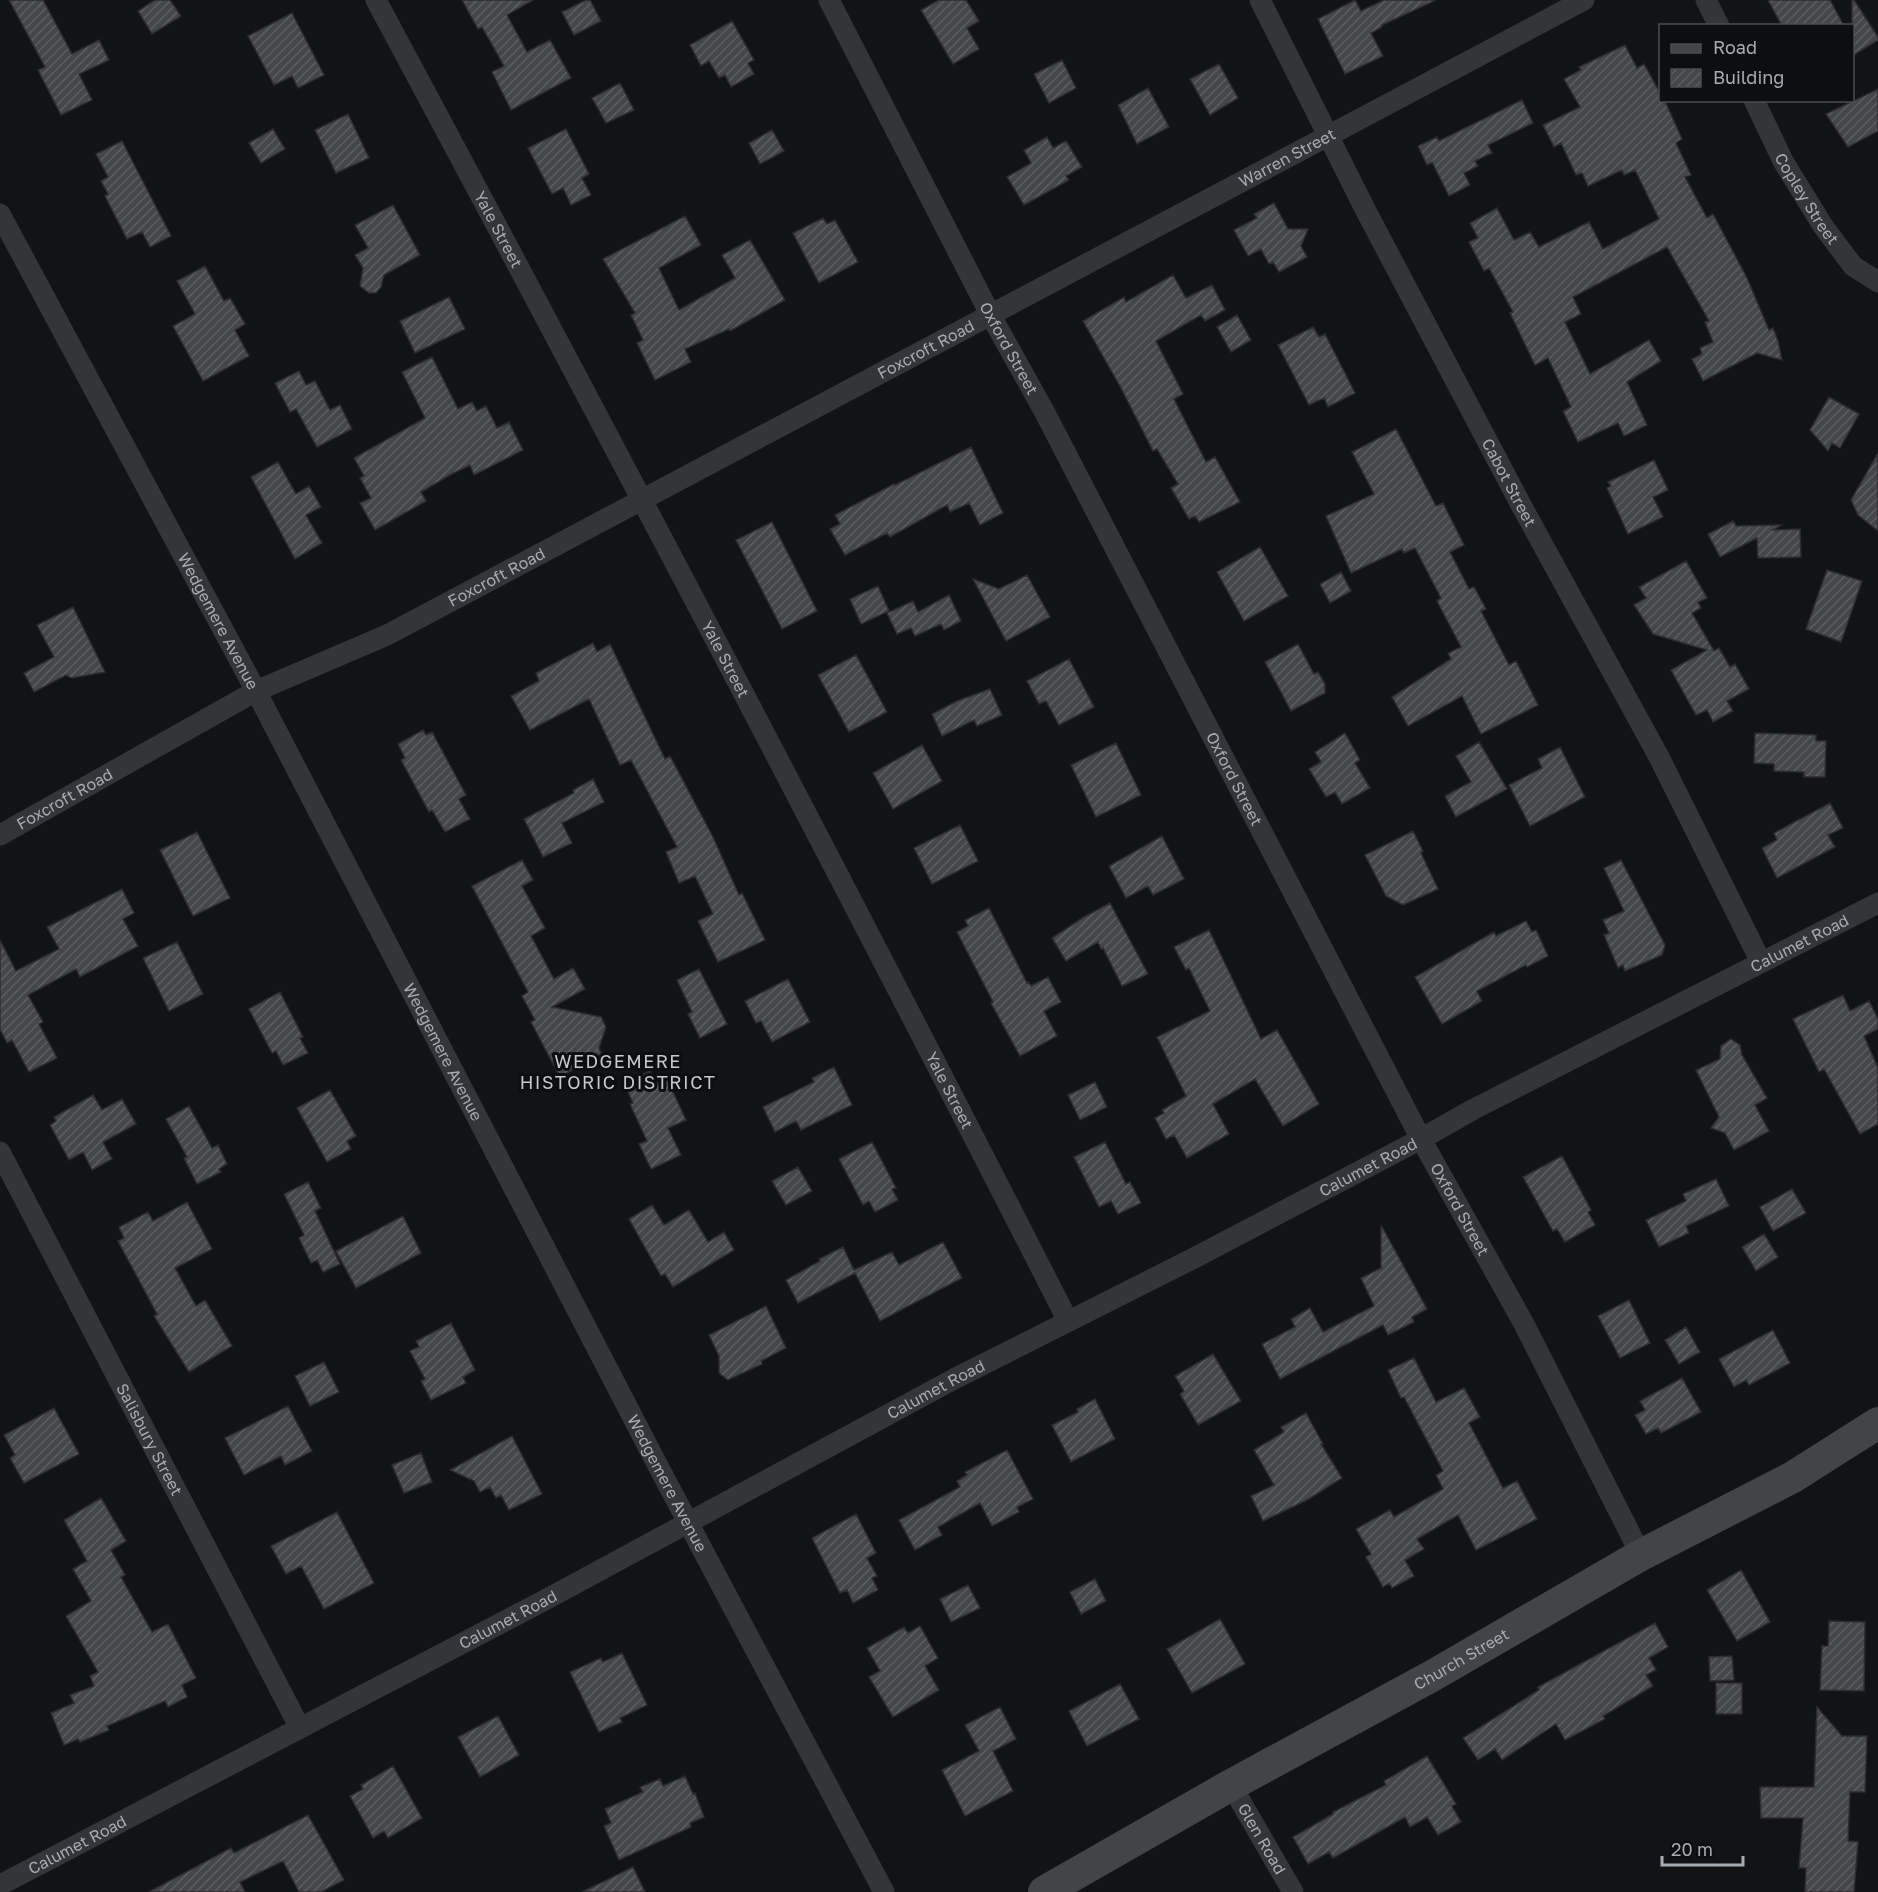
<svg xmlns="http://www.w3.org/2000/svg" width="1878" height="1892" font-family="'Golos Text',sans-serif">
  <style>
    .building { fill: url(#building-hatch); stroke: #2d2d2f; stroke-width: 1.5 }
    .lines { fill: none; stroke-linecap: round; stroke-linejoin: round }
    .street { stroke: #343538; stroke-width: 21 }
    .secondary { stroke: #424448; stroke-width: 32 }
    .labels { text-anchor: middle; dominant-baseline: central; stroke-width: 6; stroke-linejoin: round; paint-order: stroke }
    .street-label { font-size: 16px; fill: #a6acb3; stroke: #0d0e0f }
    .neighbourhood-label { font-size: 18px; letter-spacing: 1.5px; fill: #c6cacf; stroke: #0d0e0f }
  </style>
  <defs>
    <pattern id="building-hatch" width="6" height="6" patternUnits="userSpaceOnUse" patternTransform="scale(1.5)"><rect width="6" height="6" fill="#444649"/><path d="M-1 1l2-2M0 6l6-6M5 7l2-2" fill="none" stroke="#5c5e61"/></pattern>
  </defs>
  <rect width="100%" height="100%" fill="#121314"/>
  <!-- building -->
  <path class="building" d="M9,0H43L72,54L99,40L109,60L79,74L92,100L61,115L38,70L45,67Z
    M155,0H170L181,16L152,34L138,11Z
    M462,0H533L507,15L527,52L550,40L571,78L511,110L492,72L504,66L482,27L478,29Z
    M586,0H590L601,21L574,35L562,12Z
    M939,0H966L979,21L967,28L979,49L953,64L921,10Z
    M1355,0L1361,11L1384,0H1436L1382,25V27L1371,33L1383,56L1345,74L1318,19Z
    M1768,0H1830L1844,26H1782Z
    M1852,0H1854L1878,37V40L1852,56Z
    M292,13L324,75L298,88L292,76L274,85L248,36Z
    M732,21L754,60L748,63L754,74L731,87L725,75L719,78L709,61L701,66L690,45Z
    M1625,45L1637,68L1644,64L1660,93V100L1665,101L1682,139L1676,143L1691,175L1685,177L1707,218L1713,214L1747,278L1769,330L1773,328L1778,341L1782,360L1757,353L1703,381L1692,359L1702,354L1700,348L1713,342L1705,322L1709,321L1667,247L1573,297L1581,314L1565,322L1590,374L1649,340L1661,361L1627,382L1647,425L1624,436L1618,423L1578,442L1563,411L1571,407L1548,358L1535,365L1510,313L1513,312L1489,268L1484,271L1469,242L1478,238L1470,223L1497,208L1514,240L1530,232L1539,247L1589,222L1603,249L1659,219L1635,170L1624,175L1622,170L1588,186L1582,173L1576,175L1561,143L1554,147L1543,125L1580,107L1564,79L1581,70L1579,67Z
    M1062,60L1076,88L1049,103L1034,74Z
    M1219,64L1238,98L1210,115L1190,79Z
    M620,83L634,110L606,123L592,98Z
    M1148,88L1169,127L1137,144L1118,105Z
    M1878,89V131L1848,147L1826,114Z
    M1522,100L1533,123L1488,145L1492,153L1475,161L1478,166L1464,173L1470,185L1449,196L1432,162L1427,165L1418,146L1437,137L1439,141Z
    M348,114L369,158L336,173L315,130Z
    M273,129L285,149L261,163L249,143Z
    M566,129L589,174L582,178L591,195L571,205L563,188L552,194L528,148Z
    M772,130L784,151L760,164L749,143Z
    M1047,137L1053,148L1066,141L1082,167L1066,176L1069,180L1024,205L1007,177L1031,163L1024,150Z
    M122,141L171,236L150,247L142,232L127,239L105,196L108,194L101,181L108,177L96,154Z
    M1274,203L1288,229H1308L1301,246L1307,257L1279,272L1273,262L1269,264L1261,249L1248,256L1234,230L1257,218L1254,214Z
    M393,205L420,255L384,275L381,287L376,293H369L360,286L363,268L355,255L368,248L355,225Z
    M685,216L701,245L659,268L679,310L735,278L722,255L750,240L785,300L730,331L729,329L685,349L691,362L655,380L637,343L643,340L631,315L635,313L603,259Z
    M823,218L827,224L835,220L858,262L819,283L793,233Z
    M205,266L224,301L230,298L245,324L235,330L249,356L203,381L173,326L195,314L177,281Z
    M1173,275L1186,298L1212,285L1225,310L1205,321L1201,315L1156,341L1183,394L1174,399L1206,462L1215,457L1240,502L1199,522L1195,516L1189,519L1171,488L1178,484L1157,449L1153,451L1121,388L1083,321L1124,297L1126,302Z
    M449,297L465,329L415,353L400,321Z
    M1237,315L1251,340L1231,352L1217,327Z
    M1313,327L1319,337L1325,334L1355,393L1328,407L1324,398L1309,405L1278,345Z
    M432,357L458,409L472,402L477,411L486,406L497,428L509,422L523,450L474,475L470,465L450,475L421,492L426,501L375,530L360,503L371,498L360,478L364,476L354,458L425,418L402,372Z
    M299,371L306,385L315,381L330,410L340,405L352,429L317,447L296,409L290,412L275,383Z
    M1829,397L1859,414L1840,448L1832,443L1828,451L1810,430Z
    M1396,429L1436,506L1443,503L1464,545L1450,552L1469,589L1474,587L1486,609L1481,611L1509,665L1516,661L1538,705L1481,734L1462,696L1408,726L1392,697L1451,659L1448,653L1461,647L1437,601L1441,598L1415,548L1404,553L1402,549L1351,573L1326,516L1374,494L1352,452Z
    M971,447L1003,513L980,525L969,503L950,512L947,505L890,537L887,533L845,555L830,529L840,524L835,515L894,484L895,485Z
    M1878,453V531L1858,515L1851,500Z
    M1654,460L1668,490L1653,497L1663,517L1628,534L1607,488L1611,486L1608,482Z
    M278,462L296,494L309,486L321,507L306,515L322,543L295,559L251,477Z
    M1733,521L1736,526L1781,525L1773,530L1800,529L1801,557L1758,558L1757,538L1720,557L1708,534Z
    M772,522L817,611L782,629L736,540Z
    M1260,547L1288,596L1244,621L1217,572Z
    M1686,561L1707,598L1698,602L1701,608L1692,613L1714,651L1719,648L1730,667L1735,664L1749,689L1727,701L1733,711L1713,722L1707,710L1696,715L1671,670L1707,650L1653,634L1634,605L1646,598L1639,587Z
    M1827,570L1862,581L1841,642L1806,629Z
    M1341,572L1351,591L1330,603L1320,584Z
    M1027,575L1050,617L1006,641L973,579L999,589Z
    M878,586L889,611L861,624L850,599Z
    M949,595L961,621L944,630L941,624L915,636L911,628L897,634L887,613L913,601L918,612Z
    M73,607L105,672L71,678L66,675L34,692L24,673L54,657L37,625Z
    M593,643L597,652L610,644L665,759L670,756L713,837L739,895L742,893L765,940L718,962L698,921L713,914L695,876L679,883L666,852L677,847L631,760L620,765L589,699L530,730L511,696L539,681L536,673Z
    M1298,644L1314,674L1318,672L1325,684V693L1291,711L1265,662Z
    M856,655L887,712L849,732L818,675Z
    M1069,659L1094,707L1059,725L1046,701L1039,704L1027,681Z
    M990,689L1002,715L977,726L974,720L942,736L932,714L957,701Z
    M423,730L426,735L432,732L466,795L459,799L470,819L445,832L432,810L429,812L401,760L405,758L398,744Z
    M1345,733L1360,760L1355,763L1370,788L1342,804L1335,792L1326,797L1309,769L1321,762L1315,752Z
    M1755,733L1816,735V741H1826L1825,777H1804V772L1774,771V764L1754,763Z
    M1479,742L1507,789L1456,817L1445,796L1471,782L1456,756Z
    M1116,743L1141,795L1096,817L1071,765Z
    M922,745L942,781L893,809L873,773Z
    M1560,747L1585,797L1530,826L1509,785L1542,768L1538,759Z
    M593,779L604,802L562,823L572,843L543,857L524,819L574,793L573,790Z
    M1830,803L1843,828L1828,835L1835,847L1777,878L1762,848L1777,840L1774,833Z
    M960,825L978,861L932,884L914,848Z
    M1413,831L1423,851L1421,853L1438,889L1403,905L1386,896L1365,855Z
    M197,832L230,898L193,916L160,850Z
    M1162,836L1184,879L1153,895L1148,886L1126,898L1109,866Z
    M522,860L533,880L522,886L545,928L531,936L554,979L573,968L585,989L552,1007L601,1017L606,1027L599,1048L602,1054L560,1077L531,1022L535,1020L522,996L528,992L472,886Z
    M1621,860L1665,945L1662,955L1625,971L1623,965L1618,968L1604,935L1609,933L1603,920L1624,911L1604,868Z
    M122,889L134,913L123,919L138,946L80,977L76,969L28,995L43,1022L39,1024L57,1058L29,1072L12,1040L7,1043L0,1029V940L16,971L59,949L47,927Z
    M1110,903L1148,974L1122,986L1103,948L1101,949L1098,942L1066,961L1052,938L1084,917Z
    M989,908L1027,983L1029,982L1031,986L1048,977L1061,1002L1044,1011L1057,1036L1020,1056L991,1003L993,1002L957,932L968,926L965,920Z
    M1526,921L1532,932L1536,930L1548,956L1527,967L1526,965L1477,991L1482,1001L1442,1024L1415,977L1494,932L1496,936Z
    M1209,930L1261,1039L1277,1030L1319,1104L1283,1126L1255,1079L1213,1104L1229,1134L1187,1158L1174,1135L1166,1139L1155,1118L1164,1113L1162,1110L1186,1096L1157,1037L1210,1011L1189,968L1186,970L1174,947Z
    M177,942L203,994L169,1011L143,958Z
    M699,969L727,1024L700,1038L688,1014L692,1012L677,980Z
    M788,979L810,1022L772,1042L761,1021L756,1023L745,1001Z
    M280,992L303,1037L300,1038L308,1053L283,1065L276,1051L272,1053L249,1009Z
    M1843,995L1850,1011L1869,1001L1878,1019V1029L1864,1036L1878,1068V1124L1860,1134L1824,1069L1819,1072L1793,1019Z
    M1731,1039L1740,1045L1742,1055L1767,1098L1755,1105L1769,1131L1734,1150L1725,1133L1711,1128L1719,1117L1696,1070L1720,1059L1721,1046Z
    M834,1067L852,1105L801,1130L796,1121L775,1132L763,1107L814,1082L812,1078Z
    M650,1071L656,1084L667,1079L686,1120L668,1128L681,1155L651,1169L639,1144L647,1141L630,1104L633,1103L624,1083Z
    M1095,1082L1107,1107L1080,1120L1068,1095Z
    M330,1090L356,1136L347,1141L351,1149L327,1162L297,1108Z
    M93,1095L102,1110L122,1099L136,1124L103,1142L112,1159L92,1170L83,1152L69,1160L50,1125L56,1121L54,1117Z
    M189,1106L212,1148L218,1145L227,1164L219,1169L221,1172L197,1184L184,1158L187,1157L166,1119Z
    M872,1142L896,1188L892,1189L898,1200L875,1212L869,1201L863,1205L839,1159Z
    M1105,1142L1126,1184L1130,1182L1141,1203L1118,1214L1111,1201L1099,1207L1074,1157Z
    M1562,1156L1591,1210L1588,1212L1595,1225L1565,1242L1557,1229L1553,1231L1523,1177Z
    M798,1167L812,1191L786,1205L772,1181Z
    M1716,1179L1729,1206L1686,1226L1689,1233L1659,1247L1646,1220L1686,1201L1683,1194Z
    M308,1182L321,1208L315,1211L340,1264L323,1272L317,1260L311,1263L299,1238L304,1235L284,1194Z
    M1792,1189L1806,1213L1773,1231L1760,1207Z
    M187,1202L212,1249L175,1268L196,1306L205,1300L232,1346L189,1372L154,1316L157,1314L118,1241L124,1238L119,1227L148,1212L153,1221Z
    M652,1205L664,1225L689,1210L708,1242L724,1232L734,1250L673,1287L665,1274L661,1276L629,1219Z
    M403,1216L421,1253L356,1288L336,1251Z
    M1381,1225L1427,1309L1412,1317L1414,1322L1388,1335L1383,1325L1280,1379L1262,1344L1295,1327L1291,1319L1310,1308L1323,1332L1374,1306L1361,1278L1381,1268Z
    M1764,1234L1778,1257L1756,1271L1742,1247Z
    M943,1242L962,1278L880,1321L855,1273L798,1303L786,1280L820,1261L819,1259L843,1247L854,1270L892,1252L899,1265Z
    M1629,1300L1650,1343L1620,1358L1598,1316Z
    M766,1306L786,1348L761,1361L762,1364L728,1380L719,1373V1356L709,1335Z
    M451,1323L475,1370L463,1377L466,1383L431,1400L421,1381L425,1379L410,1351L419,1347L416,1341Z
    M1686,1327L1700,1352L1679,1364L1665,1340Z
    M1773,1330L1790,1363L1749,1385L1746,1380L1734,1387L1719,1359Z
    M1213,1354L1241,1401L1198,1425L1180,1394L1184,1391L1175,1376Z
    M1414,1358L1436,1402L1464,1388L1480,1417L1469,1423L1503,1488L1517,1481L1537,1519L1476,1550L1458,1515L1417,1539L1424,1549L1405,1560L1414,1576L1392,1588L1389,1583L1383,1587L1366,1557L1371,1554L1356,1529L1390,1510L1394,1517L1443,1489L1436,1475L1443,1471L1404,1397L1401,1398L1388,1370Z
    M324,1362L339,1392L310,1406L295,1376Z
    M1682,1378L1701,1412L1661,1433L1658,1428L1646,1434L1635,1415L1645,1410L1640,1401Z
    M1095,1399L1115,1439L1071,1462L1052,1425L1078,1412L1077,1409Z
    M288,1406L312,1451L285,1465L281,1456L244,1475L225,1438Z
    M54,1408L79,1454L24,1483L10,1458L15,1455L4,1435Z
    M1306,1413L1323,1444H1321L1342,1478L1307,1500L1263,1521L1251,1496L1274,1485L1254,1450L1284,1432L1281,1427Z
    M512,1436L542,1494L509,1510L501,1495L496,1498L490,1487L480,1492L474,1481L450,1470Z
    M1007,1450L1033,1499L1017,1507L1019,1512L992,1526L980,1503L938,1527L942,1535L915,1550L899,1520L960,1487L957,1481L967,1475L965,1472Z
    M421,1453L432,1482L404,1493L392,1465Z
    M101,1498L126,1541L111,1550L125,1575L121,1577L152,1632L168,1624L196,1678L182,1685L187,1697L168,1707L165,1701L107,1726L109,1730L80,1742L78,1739L64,1745L51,1713L74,1703L70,1695L94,1686L90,1676L98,1672L66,1616L91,1601L73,1569L87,1561L64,1520Z
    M337,1512L374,1583L324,1609L301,1566L286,1574L271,1546Z
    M856,1514L876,1553L867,1558L877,1576L872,1578L878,1590L853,1603L847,1590L840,1593L812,1538Z
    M1741,1570L1770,1622L1737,1641L1707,1590Z
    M1095,1579L1106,1601L1081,1614L1070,1592Z
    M968,1585L980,1608L951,1622L940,1599Z
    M1220,1619L1245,1664L1192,1693L1167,1649Z
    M1829,1621L1865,1622L1864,1691L1820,1690L1822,1646H1828Z
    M1655,1623L1668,1647L1649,1658L1656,1670L1646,1675L1653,1686L1603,1716L1605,1719L1565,1740L1556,1724L1502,1760L1495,1749L1478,1760L1463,1738L1539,1690L1538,1687Z
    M920,1626L938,1658L925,1666L939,1690L893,1717L869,1677L880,1671L867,1648L904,1627L908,1633Z
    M622,1653L647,1705L620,1718L622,1722L599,1732L570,1672L601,1658L603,1662Z
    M1732,1656L1734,1680L1710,1681L1709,1657Z
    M1716,1683H1742V1714H1716Z
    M1120,1684L1139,1719L1087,1746L1069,1711Z
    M1000,1707L1016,1739L993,1751L1013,1791L965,1816L942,1770L979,1751L965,1725Z
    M1817,1707L1842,1736H1867L1865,1792H1850L1848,1841L1858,1842L1854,1892H1805L1806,1868H1799L1803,1818H1761L1760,1787H1814Z
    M498,1716L519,1755L480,1777L458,1737Z
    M1427,1756L1456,1804L1452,1806L1461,1822L1438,1835L1427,1817L1410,1827L1405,1817L1333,1858L1329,1852L1308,1864L1293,1837L1333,1814V1812L1386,1785L1384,1781Z
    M393,1766L422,1818L388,1838L384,1831L373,1838L350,1796L363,1789L361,1785Z
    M685,1776L693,1794L695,1793L704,1817L690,1823L691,1827L619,1860L604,1826L611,1823L605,1809L643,1792L640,1787L660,1779L663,1786Z
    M308,1815L344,1880L321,1892H299L283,1861L240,1882L245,1892H149L231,1848L234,1853Z
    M633,1867L645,1892H582Z"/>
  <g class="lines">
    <!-- street -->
    <g class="street">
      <path id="s1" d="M376,0C611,438 842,878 1068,1321"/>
      <path id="s2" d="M829,0L990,314L1044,411L1421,1139L1524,1324L1641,1555"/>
      <path id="s3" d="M1260,0L1366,211L1520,503L1659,757L1761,962"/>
      <path d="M1706,0L1719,26"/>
      <path id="s4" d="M1754,100L1783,161L1823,226L1853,266L1878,282"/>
      <path id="s5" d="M0,214L256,691L657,1464L884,1892"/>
      <path id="s6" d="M0,835L256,691L387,635L1584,0"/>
      <path id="s7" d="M0,1152L300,1728"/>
      <path id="s8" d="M1231,1785L1293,1892"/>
      <path id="s9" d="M0,1885L545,1600L954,1379L1196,1257L1421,1139L1472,1110L1878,903"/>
    </g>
    <!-- secondary -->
    <path class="secondary" id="s10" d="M1044,1892L1231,1785L1432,1676L1641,1555L1793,1477L1878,1423"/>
  </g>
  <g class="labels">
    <!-- street labels -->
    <g class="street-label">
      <text stroke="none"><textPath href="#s6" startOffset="1455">Warren Street</textPath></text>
      <text stroke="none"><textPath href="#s4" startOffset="112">Copley Street</textPath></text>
      <text stroke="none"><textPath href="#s1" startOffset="260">Yale Street</textPath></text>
      <text stroke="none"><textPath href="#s2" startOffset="392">Oxford Street</textPath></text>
      <text stroke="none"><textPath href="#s6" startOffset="1046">Foxcroft Road</textPath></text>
      <text stroke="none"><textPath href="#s3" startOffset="543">Cabot Street</textPath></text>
      <text stroke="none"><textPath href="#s6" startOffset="560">Foxcroft Road</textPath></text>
      <text stroke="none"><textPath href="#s5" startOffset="462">Wedgemere Avenue</textPath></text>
      <text stroke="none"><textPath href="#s1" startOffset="746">Yale Street</textPath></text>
      <text stroke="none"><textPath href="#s2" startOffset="878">Oxford Street</textPath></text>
      <text stroke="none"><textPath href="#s6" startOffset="74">Foxcroft Road</textPath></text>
      <text stroke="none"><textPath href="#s9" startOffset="2031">Calumet Road</textPath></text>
      <text stroke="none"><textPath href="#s5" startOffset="948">Wedgemere Avenue</textPath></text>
      <text stroke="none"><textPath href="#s1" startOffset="1232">Yale Street</textPath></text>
      <text stroke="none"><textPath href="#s9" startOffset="1545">Calumet Road</textPath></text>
      <text stroke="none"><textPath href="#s2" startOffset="1364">Oxford Street</textPath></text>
      <text stroke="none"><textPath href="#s9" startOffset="1059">Calumet Road</textPath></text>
      <text stroke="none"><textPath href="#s7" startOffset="324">Salisbury Street</textPath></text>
      <text stroke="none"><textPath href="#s5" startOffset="1434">Wedgemere Avenue</textPath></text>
      <text stroke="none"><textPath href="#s9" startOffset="573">Calumet Road</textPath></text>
      <text stroke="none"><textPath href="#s10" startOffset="478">Church Street</textPath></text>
      <text stroke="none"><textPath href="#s8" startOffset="62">Glen Road</textPath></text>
      <text stroke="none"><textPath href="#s9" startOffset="87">Calumet Road</textPath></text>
    </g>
    <!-- neighbourhood labels -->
    <g class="neighbourhood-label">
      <text x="618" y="1061">WEDGEMERE<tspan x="618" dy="21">HISTORIC DISTRICT</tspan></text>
    </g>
  </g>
  <!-- legend -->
  <rect x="1659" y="24" width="195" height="78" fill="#0d0e0f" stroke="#4a4d51" stroke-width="1.5"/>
  <rect x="1671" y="44" width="30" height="9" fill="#424448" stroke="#4a4d51" stroke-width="1.5"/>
  <text x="1713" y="54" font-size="18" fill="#a6acb3">Road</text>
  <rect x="1671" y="69" width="30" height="18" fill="url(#building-hatch)" stroke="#4a4d51" stroke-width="1.5"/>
  <text x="1713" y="84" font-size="18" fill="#a6acb3">Building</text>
  <!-- scale -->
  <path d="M1662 1856v9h81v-9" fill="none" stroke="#a6acb3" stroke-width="3"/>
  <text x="1671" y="1856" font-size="18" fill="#a6acb3" stroke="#0d0e0f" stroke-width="4.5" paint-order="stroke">20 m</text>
</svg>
